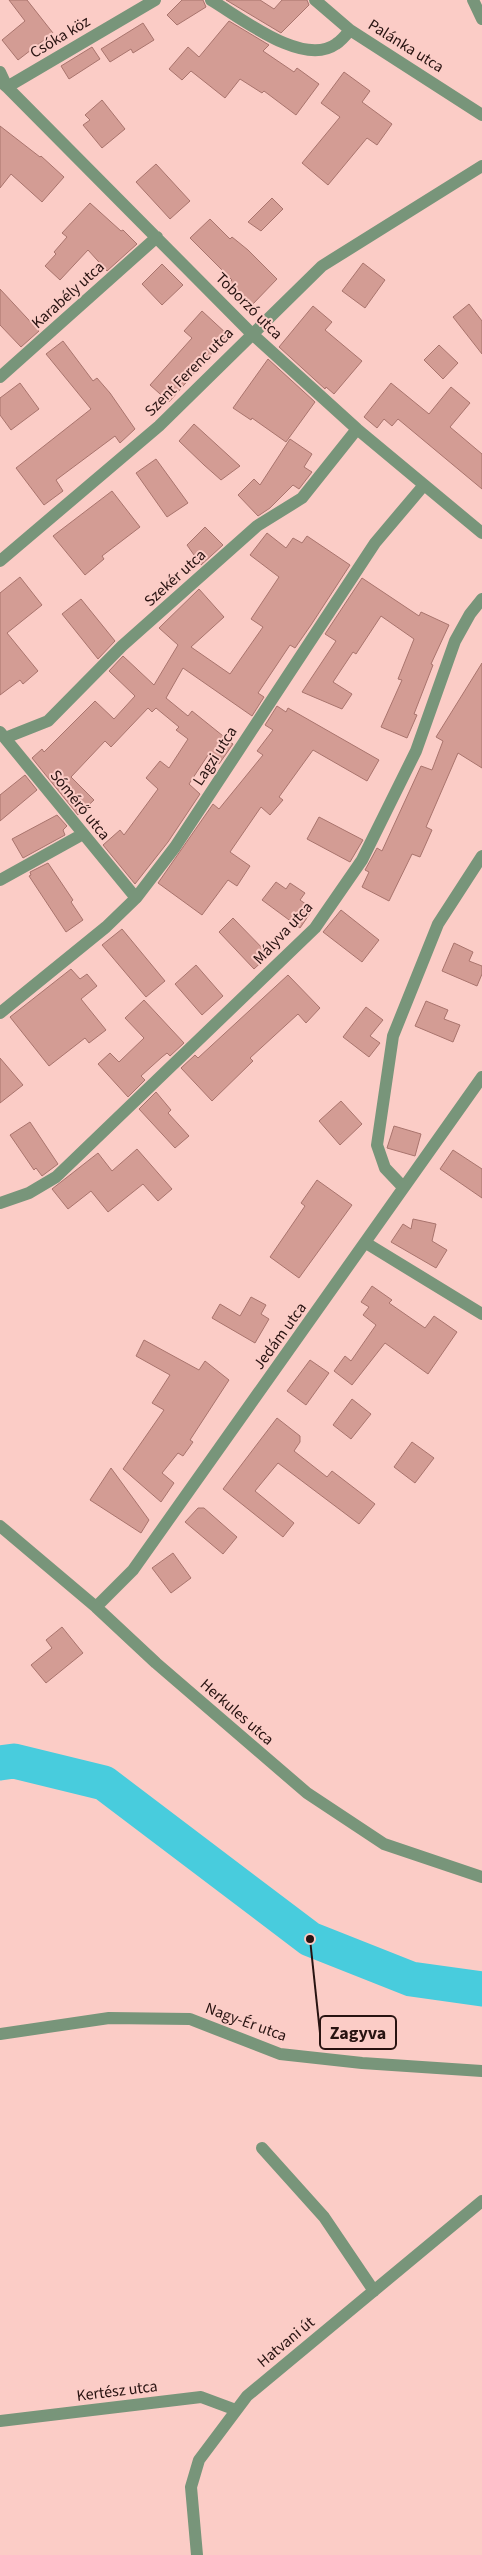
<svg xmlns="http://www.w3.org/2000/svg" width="482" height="2555" font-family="'Source Sans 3',sans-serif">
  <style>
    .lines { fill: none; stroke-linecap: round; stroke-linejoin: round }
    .river { stroke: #48ccdd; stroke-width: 35 }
    .building { fill: #d39c94; stroke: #a9746d }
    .minor { stroke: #78957a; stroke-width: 12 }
    .labels { text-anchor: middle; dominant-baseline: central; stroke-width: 4; stroke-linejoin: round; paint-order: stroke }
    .street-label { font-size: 16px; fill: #281311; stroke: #fbccc6 }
    .leader { fill: none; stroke: #281311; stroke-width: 2 }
    .callout-dot { fill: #281311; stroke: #fbccc6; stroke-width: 2 }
    .callout { fill: #fbccc6; stroke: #281311; stroke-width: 2 }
    .callout-label { font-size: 18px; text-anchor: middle; font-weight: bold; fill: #281311 }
  </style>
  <rect width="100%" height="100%" fill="#fbccc6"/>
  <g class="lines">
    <!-- river -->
    <path class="river" d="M0,1763L14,1761L104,1783L310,1939L411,1979L482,1989"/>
  </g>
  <!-- building -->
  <path class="building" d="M9,0H27L53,33L18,60L2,40L25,21Z
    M182,0H203L206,7L177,25L167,15Z
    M226,0H260L274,9L282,0H307L309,5L281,33Z
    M229,21L269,45L263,51L294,72L297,68L319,84L296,115L264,91L262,93L240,79L225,98L191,71L182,80L169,69L188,47L199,57Z
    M143,23L154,40L133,53L131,49L110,62L101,49Z
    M92,47L100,59L69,79L61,66Z
    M344,72L370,91L362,102L392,124L377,145L367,138L328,185L302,163L340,117L321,103Z
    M102,100L125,129L102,148L83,125L90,120L85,115Z
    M0,126L40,157L41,156L64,177L42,202L11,174L0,188Z
    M156,164L190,201L170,219L136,182Z
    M272,198L283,209L261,231L248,222Z
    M90,203L121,231L123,230L137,244L107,271L88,250L60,280L45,266L56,254L54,252L67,237L62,233Z
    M210,219L230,239L232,237L248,250L277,279L252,305L229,283L232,280L190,238Z
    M363,263L385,280L365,308L342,291Z
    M162,264L183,285L162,305L142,284Z
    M0,289L39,331L21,347L0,325Z
    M469,304L482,321V354L453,317Z
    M313,306L332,322L325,330L362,361L334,394L326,387L325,389L279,347Z
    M202,311L228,335L169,402L150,385L192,338L184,331Z
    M63,341L93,381L97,378L110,393L135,429L120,443L115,436L56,480L63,491L44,505L16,468L91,409L46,354Z
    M439,345L458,363L443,379L424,360Z
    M268,359L315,402L286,442L252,418L251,420L233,408Z
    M20,383L39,409L11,430L0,415V398Z
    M391,383L429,414L451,387L470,403L450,427L482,454V489L398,419L392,426L384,419L377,428L364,417Z
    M194,424L240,466L221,480L204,465L179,441Z
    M290,439L312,454L304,467L312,472L299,489L293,485L270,508L258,516L238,495L254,479L260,485Z
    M156,459L188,503L167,517L136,473Z
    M112,491L140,527L102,556L104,559L85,575L53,536Z
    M205,527L223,545L201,565L187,545Z
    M267,533L286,548L293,538L302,543L307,536L350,565L311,625L295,648L290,645L258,693L264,697L252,716L183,668L166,698L188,716L192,711L233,744L219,764L208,755L189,784L200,794L168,842L135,884L103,845L120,830L124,835L158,789L146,778L160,761L169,768L188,739L176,730L179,727L156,708L152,712L148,708L111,747L105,741L71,777L94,800L78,815L32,758L42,749L44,752L95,701L114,719L135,696L109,671L123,656L154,685L178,645L159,628L199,589L224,617L191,647L230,674L263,627L251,619L279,577L250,555Z
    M20,577L42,605L7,633L38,671L23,684L20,680L0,695V593Z
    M362,578L419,616L421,612L449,625L431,664L433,665L414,714L417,715L407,738L381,727L402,680L398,679L414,639L381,616L356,654L353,652L333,682L352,694L342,709L302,692L336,641L325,634Z
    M81,599L115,641L98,659L62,614Z
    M482,663V768L458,753L426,827L432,830L420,857L412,854L389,901L362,887L369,872L365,870L377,848L382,851L421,766L432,770L443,741L436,737Z
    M277,706L286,712L288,708L379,760L367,781L313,750L279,797L283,800L270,815L261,807L230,852L250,866L237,886L228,880L202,915L158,883L213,804L219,809L263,755L257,751L273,730L265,725Z
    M25,775L37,790L0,821V795Z
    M57,815L67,826L63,830L65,835L23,858L12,839Z
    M319,817L363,840L350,862L307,839Z
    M48,863L73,900L71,902L83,920L66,932L29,876L31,875L30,872Z
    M276,882L286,889L290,883L305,893L300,900L313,909L300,928L262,900Z
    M341,910L379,940L362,962L323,932Z
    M233,918L269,955L254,969L219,932Z
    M122,929L165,981L146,997L102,945Z
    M454,943L473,952L469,961L482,966V974L477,986L442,971Z
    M196,965L223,996L202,1015L175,984Z
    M71,969L80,979L87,974L97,986L81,999L106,1030L89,1043L85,1038L49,1066L10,1017Z
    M288,975L320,1008L306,1023L298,1014L250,1058L253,1061L212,1101L181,1068L195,1055L198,1058Z
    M144,1000L184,1043L170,1056L167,1053L162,1057L141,1076L145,1080L128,1097L98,1064L110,1053L119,1062L144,1038L125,1018Z
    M426,1001L448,1010L444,1019L460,1025L453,1042L415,1026Z
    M366,1007L383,1020L370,1036L380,1043L369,1057L343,1037Z
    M0,1058L23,1085L0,1103Z
    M156,1092L171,1110L168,1113L189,1136L175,1148L139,1109Z
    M341,1101L362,1124L340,1145L319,1121Z
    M30,1122L58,1164L42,1176L36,1168L34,1170L10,1135Z
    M394,1126L421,1134L415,1156L387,1148Z
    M137,1149L172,1189L158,1201L143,1184L108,1212L91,1191L68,1209L52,1189L98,1153L112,1171Z
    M453,1150L482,1169V1198L440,1169Z
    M317,1180L352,1205L299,1278L270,1257L305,1206L301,1203Z
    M413,1219L436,1224L432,1241L447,1250L436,1268L391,1242L403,1224L411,1229Z
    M372,1286L392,1300L389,1303L425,1328L434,1316L457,1332L428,1374L385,1343L352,1385L334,1371L345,1356L351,1361L376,1325L363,1315L369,1307L361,1302Z
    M251,1297L266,1305L261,1314L269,1319L255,1343L212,1318L220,1304L240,1316Z
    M144,1340L199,1370L205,1361L229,1380L190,1440L193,1442L183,1456L178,1453L162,1473L174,1483L161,1502L123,1469L164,1410L152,1403L170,1375L136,1356Z
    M310,1360L329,1373L306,1405L287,1391Z
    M352,1399L371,1414L351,1439L333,1425Z
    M277,1418L300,1436V1442L294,1451L327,1477L332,1471L375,1504L359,1524L278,1463L255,1491L294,1523L283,1537L223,1489Z
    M412,1442L434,1458L415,1483L394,1467Z
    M111,1468L149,1520L141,1533L90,1500Z
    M198,1508H204L237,1537L223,1554L185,1522Z
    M173,1553L191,1578L171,1593L152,1568Z
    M62,1627L83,1653L46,1683L31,1665L52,1648L46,1640Z"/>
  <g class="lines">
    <!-- minor -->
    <path class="minor" d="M211,0C240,17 303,68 336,44C341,41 346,35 350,30
      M315,0L350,30L482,115
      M473,0L482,19
      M0,72L7,87L251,333L357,429L482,533
      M2,83L7,87L155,0
      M0,377L157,237
      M0,561L159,426L322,266L482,166
      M0,732L136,898
      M5,738L48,721L122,646L257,526L302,498L357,429
      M0,880L83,834
      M0,1013L106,927L136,898L175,847L375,543L424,485
      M403,1187L385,1168L377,1145L393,1036L438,924L482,856
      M0,1203L29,1193L56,1177L315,928L362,860L416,751L455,641L470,614L482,599
      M366,1243L482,1314
      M0,1526L96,1607L156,1663L307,1793L384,1844L482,1877
      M96,1607L133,1570L482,1077
      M0,2034L109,2018L190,2019L280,2054L362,2063L482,2071
      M262,2148L324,2217L374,2291
      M0,2421L201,2397L236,2410
      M197,2555L191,2487L199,2460L247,2396L482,2201"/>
  </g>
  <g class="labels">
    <!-- street labels -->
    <g class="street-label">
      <text transform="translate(60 37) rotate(-31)">Csóka köz</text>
      <text transform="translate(406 46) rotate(32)">Palánka utca</text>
      <text transform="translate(68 295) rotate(-42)">Karabély utca</text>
      <text transform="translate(249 306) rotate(45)">Toborzó utca</text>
      <text transform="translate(189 372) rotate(-45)">Szent Ferenc utca</text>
      <text transform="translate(175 578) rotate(-42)">Szekér utca</text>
      <text transform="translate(215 756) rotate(-57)">Lagzi utca</text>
      <text transform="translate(80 805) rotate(51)">Sómérő utca</text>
      <text transform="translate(283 933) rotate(-47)">Mályva utca</text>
      <text transform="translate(280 1336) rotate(-54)">Jedám utca</text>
      <text transform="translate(237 1712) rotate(41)">Herkules utca</text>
      <text transform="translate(246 2022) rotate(20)">Nagy-Ér utca</text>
      <text transform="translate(286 2342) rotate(-40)">Hatvani út</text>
      <text transform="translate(117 2391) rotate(-7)">Kertész utca</text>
    </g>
  </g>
  <!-- callouts -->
  <path class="leader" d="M310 1939L320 2033"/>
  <circle class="callout-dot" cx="310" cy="1939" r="5"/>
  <rect class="callout" x="320" y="2016" width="76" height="33" rx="5"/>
  <g class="callout-label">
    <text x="358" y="2039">Zagyva</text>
  </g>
</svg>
